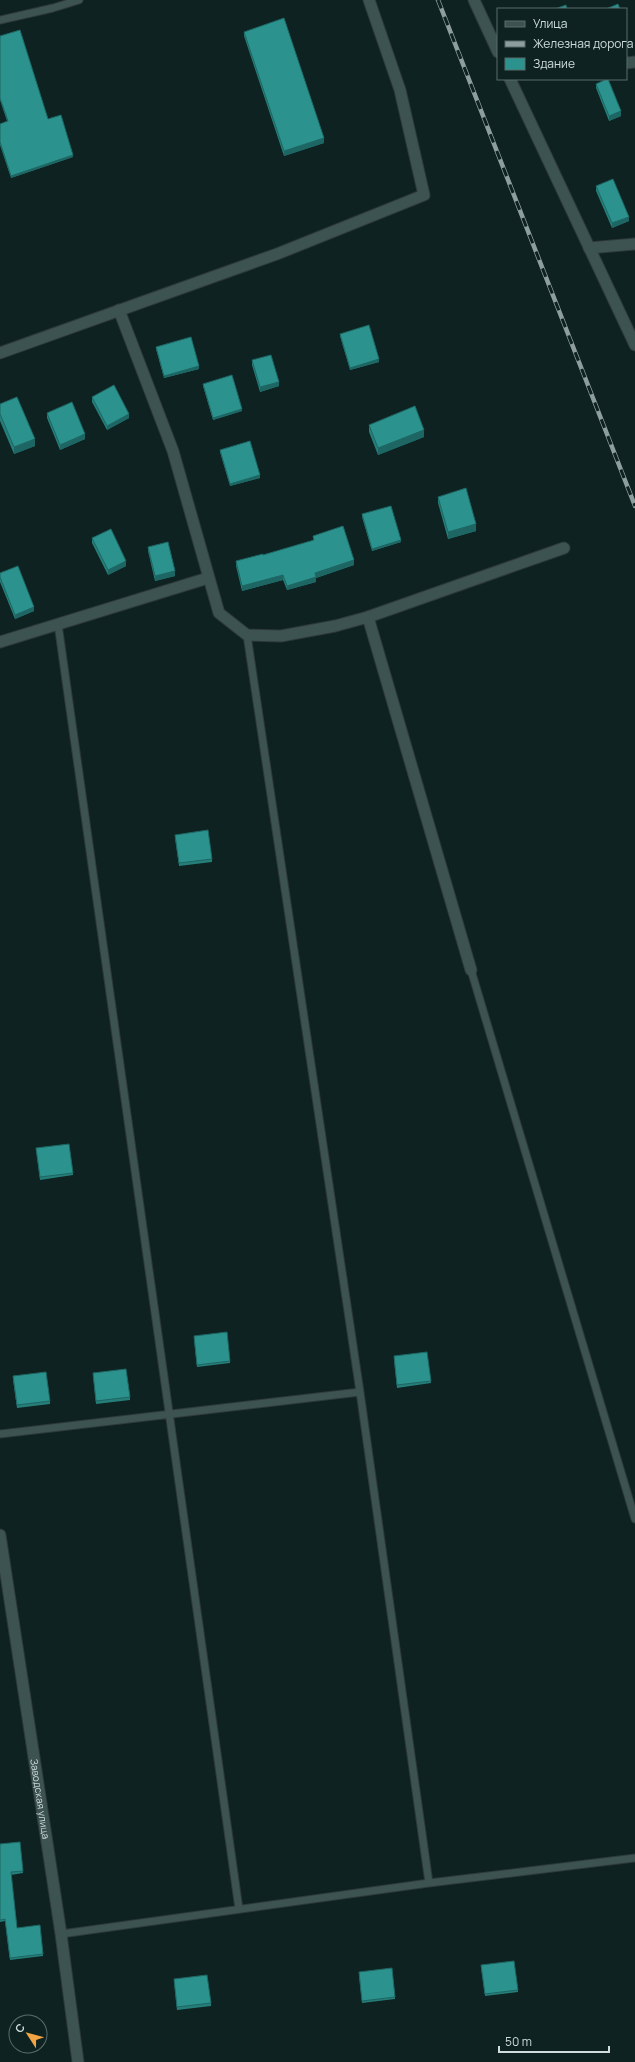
<svg xmlns="http://www.w3.org/2000/svg" width="635" height="2062" font-family="Manrope,sans-serif">
  <style>
    .lines { fill: none; stroke-linecap: round; stroke-linejoin: round }
    .service-casing { stroke: #2e3939; stroke-width: 9 }
    .minor-casing { stroke: #2e3939; stroke-width: 13 }
    .tertiary-casing { stroke: #2e3939; stroke-width: 13 }
    .service { stroke: #3d5351; stroke-width: 7 }
    .minor { stroke: #3d5351; stroke-width: 11 }
    .tertiary { stroke: #3d5351; stroke-width: 11 }
    .rail-casing { stroke: #8e9e9d; stroke-width: 4.5 }
    .rail { stroke: #0d2221; stroke-width: 3; stroke-dasharray: 9; stroke-linecap: butt }
    .wall { fill: #257e79 }
    .shaded-wall { fill: #1e6663 }
    .building { fill: #2b928d; stroke: #1e6663 }
    .labels { text-anchor: middle; dominant-baseline: central; stroke-width: 4; stroke-linejoin: round; paint-order: stroke }
    .street-label { font-size: 10px; fill: #d0dddc; stroke: #0d2221 }
  </style>
  <rect width="100%" height="100%" fill="#0d2221"/>
  <g class="lines">
    <!-- service casing -->
    <g class="service-casing">
      <path id="service" d="M0,20L53,8L79,0
        M58,624L239,1909
        M247,635L360,1392L429,1883
        M471,970L635,1519
        M0,1434L360,1392
        M61,1934L429,1883L635,1858"/>
    </g>
    <!-- minor casing -->
    <g class="minor-casing">
      <g id="minor">
        <path d="M626,63L635,62"/>
        <path d="M589,248L635,244"/>
        <path d="M119,310L173,451L219,613L247,635L281,636L335,626L368,617L564,548"/>
        <path d="M0,353L277,254L424,195L400,90L369,0"/>
        <path d="M368,617L471,970"/>
        <path d="M0,642L208,578"/>
        <path id="s1" d="M0,1535L61,1934L78,2062"/>
      </g>
    </g>
    <!-- tertiary casing -->
    <g class="tertiary-casing">
      <path id="tertiary" d="M474,0L498,52
        M510,79L635,345"/>
    </g>
    <!-- service -->
    <use href="#service" class="service"/>
    <!-- minor -->
    <use href="#minor" class="minor"/>
    <!-- tertiary -->
    <use href="#tertiary" class="tertiary"/>
    <!-- rail casing -->
    <g class="rail-casing">
      <path id="rail" d="M438,0L635,506"/>
    </g>
    <!-- rail -->
    <use href="#rail" class="rail"/>
  </g>
  <!-- wall -->
  <path class="wall" d="M244,32L324,143L284,156L244,36Z
    M0,36L48,119L73,157L11,178L0,145V124L7,121L0,100Z
    M596,84L621,116L609,121L596,88Z
    M596,186L629,221L612,228L596,191Z
    M340,334L379,362L350,370L340,336Z
    M156,347L199,369L164,378L156,349Z
    M252,360L279,386L260,392L252,365Z
    M203,384L242,411L213,420L203,386Z
    M92,397L129,418L107,430L92,402Z
    M0,404L35,446L14,454L0,421Z
    M47,413L85,439L60,450L47,418Z
    M369,425L424,437L378,455L369,432Z
    M220,450L260,478L230,486L220,452Z
    M438,497L476,531L448,539L438,503Z
    M362,514L401,542L372,551L362,517Z
    M313,536L354,565L316,578V582L287,590L283,580L242,591L236,566V561L263,555L313,541Z
    M92,538L126,566L108,575L92,543Z
    M148,547L175,576L155,581L148,551Z
    M0,573L34,611L15,619L0,582Z
    M175,837L212,859V862L179,866Z
    M36,1148L73,1173V1175L40,1180Z
    M194,1339L230,1361V1363L197,1367Z
    M394,1359L431,1381V1383L397,1388Z
    M93,1375L130,1397V1400L96,1404Z
    M13,1379L50,1401V1404L17,1408Z
    M0,1844L23,1871V1873L11,1875L17,1928L43,1954V1956L10,1960L5,1921L0,1922Z
    M481,1967L518,1990V1992L485,1996Z
    M359,1975L395,1997V1999L362,2003Z
    M174,1981L211,2003V2006L177,2010Z"/>
  <!-- shaded-wall -->
  <path class="shaded-wall" d="M621,111V116L609,121V116Z
    M324,138V143L284,156V151Z
    M73,155V157L11,178V176Z
    M629,217V221L612,228V223Z
    M379,359V362L350,370V368Z
    M199,366V369L164,378V376Z
    M279,382V386L260,392V387Z
    M242,409V411L213,420V418Z
    M129,414V418L107,430V426Z
    M424,430V437L378,455V448Z
    M85,434V439L60,450V445Z
    M35,439V446L14,454V447Z
    M260,475V478L230,486V484Z
    M476,524V531L448,539V532Z
    M401,540V542L372,551V549Z
    M354,560V565L316,578V582L287,590V586L315,573Z
    M126,561V566L108,575V570Z
    M175,571V576L155,581V576Z
    M283,575V580L242,591V586Z
    M34,607V611L15,619V615Z"/>
  <!-- building -->
  <path class="building" d="M618,4L620,9H606Z
    M566,5L567,9H555Z
    M284,18L324,138L284,151L244,32Z
    M20,30L48,119L61,115L73,155L11,176L0,142V124L8,121L0,98V36Z
    M607,79H608L621,111L609,116L596,84Z
    M613,179L629,217L612,223L596,186Z
    M369,325L379,359L350,368L340,334Z
    M191,337L199,366L164,376L156,347Z
    M271,355L279,382L260,387L252,360Z
    M232,375L242,409L213,418L203,384Z
    M114,385L129,414L107,426L92,397Z
    M17,397L35,439L14,447L0,414V404Z
    M72,402L85,434L60,445L47,413Z
    M415,406L424,430L378,448L369,425Z
    M250,441L260,475L230,484L220,450Z
    M466,488L476,524L448,532L438,497Z
    M391,506L401,540L372,549L362,514Z
    M343,526L354,560L315,573L316,577L287,586L283,575L242,586L236,561L263,554V555L314,540L313,536Z
    M111,529L126,561L108,570L92,538Z
    M168,542L175,571L155,576L148,547Z
    M18,566L34,607L15,615L0,577V573Z
    M208,830L212,859L179,863L175,835Z
    M69,1144L73,1173L40,1177L36,1148Z
    M227,1332L230,1361L197,1365L194,1336Z
    M427,1352L431,1381L397,1385L394,1356Z
    M126,1369L130,1397L96,1401L93,1373Z
    M46,1372L50,1401L17,1405L13,1376Z
    M20,1842L23,1871L11,1872L17,1928L40,1925L43,1954L10,1958L5,1919L0,1920V1844Z
    M514,1961L518,1990L485,1994L481,1965Z
    M392,1968L395,1997L362,2001L359,1972Z
    M207,1975L211,2003L177,2007L174,1979Z"/>
  <g class="labels">
    <!-- street labels -->
    <g class="street-label">
      <text stroke="none"><textPath href="#s1" startOffset="267">Заводская улица</textPath></text>
    </g>
  </g>
  <!-- legend -->
  <rect x="497" y="8" width="130" height="72" fill="#0d2221" stroke="#5b6d6c"/>
  <rect x="505" y="21" width="20" height="6" fill="#3d5351" stroke="#5b6d6c"/>
  <text x="533" y="28" font-size="12" fill="#d0dddc">Улица</text>
  <rect x="505" y="41" width="20" height="6" fill="#8e9e9d" stroke="#5b6d6c"/>
  <text x="533" y="48" font-size="12" fill="#d0dddc">Железная дорога</text>
  <rect x="505" y="58" width="20" height="12" fill="#2b928d" stroke="#5b6d6c"/>
  <text x="533" y="68" font-size="12" fill="#d0dddc">Здание</text>
  <!-- north arrow -->
  <g transform="translate(28 2034) rotate(306)"><circle r="19" fill="#0d2221" stroke="#5b6d6c"/>
  <path d="M0-3L7 15L0 10L-7 15Z" fill="#f3a443"/>
  <text y="-6" font-size="11" font-weight="bold" text-anchor="middle" fill="#d0dddc">С</text>
  </g>
  <!-- scale -->
  <path d="M499 2046v6h110v-6" fill="none" stroke="#d0dddc" stroke-width="2"/>
  <text x="505" y="2046" font-size="12" fill="#d0dddc" stroke="#0d2221" stroke-width="3" paint-order="stroke">50 m</text>
</svg>
